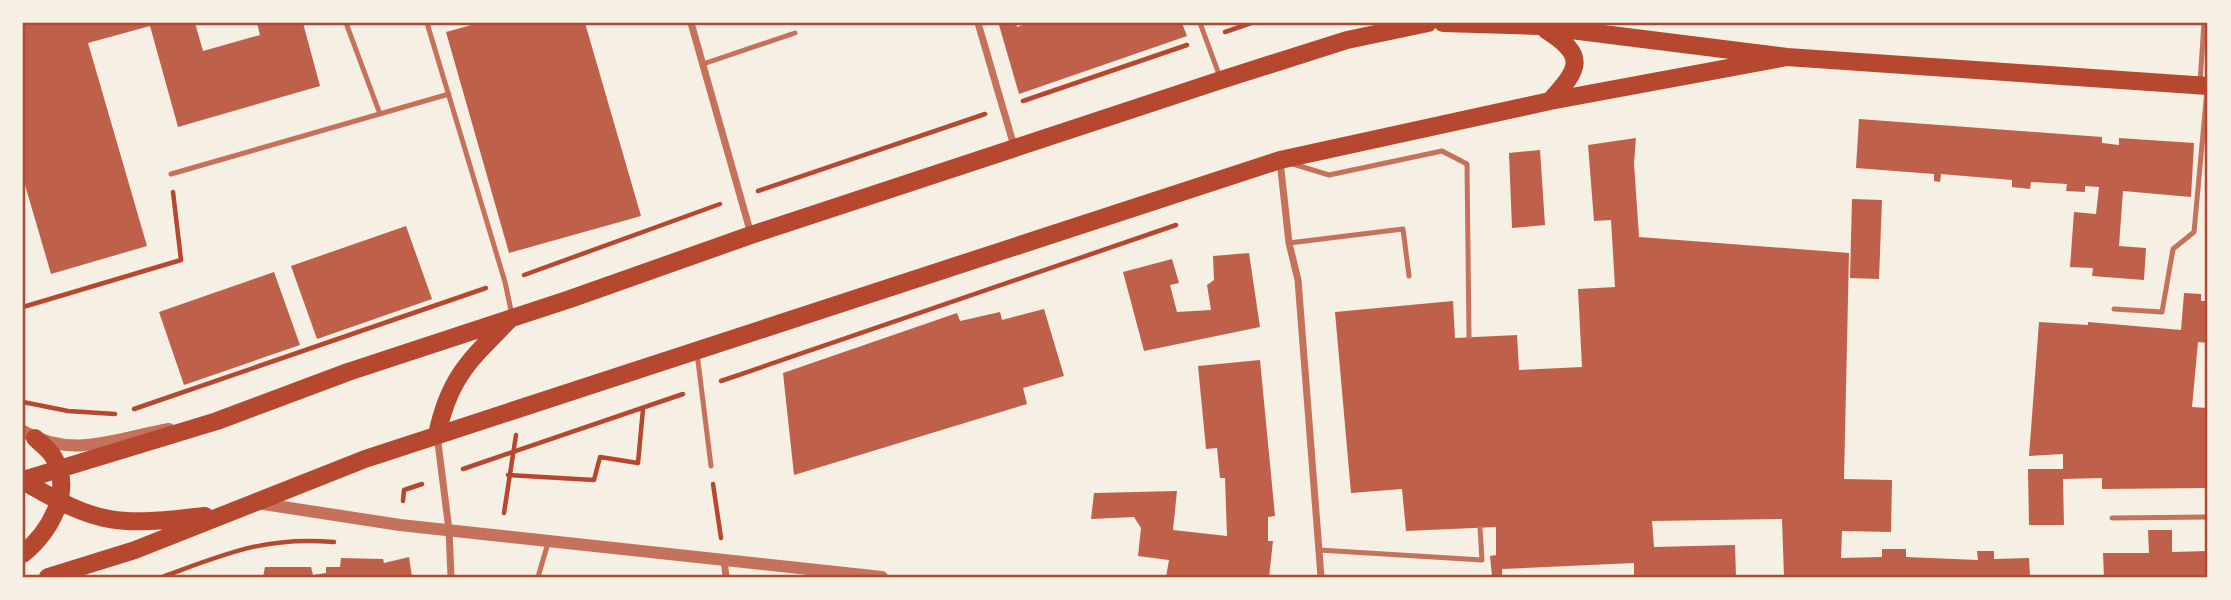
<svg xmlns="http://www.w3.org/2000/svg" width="2231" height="600" font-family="'Golos Text',sans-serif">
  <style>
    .building { fill: #bf614a }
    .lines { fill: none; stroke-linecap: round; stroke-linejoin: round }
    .path { stroke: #b5482f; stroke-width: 4.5 }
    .service { stroke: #c5725c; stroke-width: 5 }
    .minor { stroke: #c5725c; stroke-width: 7 }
    .tertiary { stroke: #c5725c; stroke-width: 12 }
    .primary { stroke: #b5482f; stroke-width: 18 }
    .neatline { fill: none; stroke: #b5482f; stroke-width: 2.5 }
  </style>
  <rect width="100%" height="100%" fill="#f6efe4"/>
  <!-- building -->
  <path class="building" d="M23,23H195L203,51L260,35L257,23H303L320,86L178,127L150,26L88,43L147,246L51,274L23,178Z
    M479,23H585L641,216L509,253L446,32Z
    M1005,23H1016L1017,27L1028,23H1182L1187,36L1019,94L999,25Z
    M1859,119L2102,137V143L2119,145V138L2194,143L2191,197L2123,191L2119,246L2146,248L2144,280L2092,276L2093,268L2070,267L2074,212L2096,214L2099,187L2085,186V192L2066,191L2067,184L2031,182L2030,189L2012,187V180L1941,174L1940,182L1934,181V174L1856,168Z
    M1636,138L1634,163L1639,237L1849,253L1844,479L1892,480L1891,532L1842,531L1841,558L1882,557V549H1906V557L1978,560L1977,551H1994V559L2029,558L2030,577H1784L1782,519L1652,521L1654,547L1735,545L1736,577H1634V563L1502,569V575L1492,576L1490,556L1496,555V527L1406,531L1402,489L1351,493L1335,312L1453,301L1455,338L1517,335L1519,370L1582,367L1578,289L1615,287L1611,220L1594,221L1588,145Z
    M1540,150L1545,225L1512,228L1509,153Z
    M1852,199L1882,200L1879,279L1850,278Z
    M406,226L432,299L317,339L291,266Z
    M1249,253L1260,327L1144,351L1123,272L1172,259L1179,283L1170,285L1177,312L1211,310L1207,285L1214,280L1213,256Z
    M274,272L300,345L184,385L159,312Z
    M2184,293L2201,294V301H2208V343L2198,342L2192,407L2208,408V488L2102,489V478L2063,479L2064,525H2029L2028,469H2063V454L2029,456L2039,322L2088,325V322L2181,330Z
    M1044,309L1064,376L1023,388L1027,404L794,475L783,373L957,313L960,321L1000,312L1002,320Z
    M1260,360L1275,516L1268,517V541H1273L1269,577H1166L1169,560L1138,556L1141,528L1134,517L1091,519L1094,493L1177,491L1173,530L1227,536L1225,478H1220L1217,448L1206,449L1198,366Z
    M2148,530H2172V552L2208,551V577H2104L2103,553H2149Z
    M409,557L412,577H263L265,567H311L313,575L326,573V567H340L341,558L383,559L384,563Z"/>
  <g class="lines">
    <!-- path -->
    <path class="path" d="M1225,32L1251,23
      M1023,101L1187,45
      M758,191L985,114
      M524,275L720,204
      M23,307L181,260L173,192
      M721,381L1176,225
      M23,402L68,411L115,414
      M134,409L486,288
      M463,469L683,394
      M508,475L594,480L600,457L638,463L643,409
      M713,484L721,538
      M403,501L404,490L422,484
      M504,513L516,435
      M162,577C225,554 265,536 334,542"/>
    <!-- service -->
    <path class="service" d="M346,23L380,114
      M427,23L505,282L512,315
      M1200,23L1220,77
      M703,64L795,33
      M2200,83L2204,23
      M1293,164L1329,175L1442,151L1467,164L1469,337
      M171,174L449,94
      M1289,243L1403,229L1409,276
      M2114,309L2162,312L2173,249L2194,232L2207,90
      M697,353L711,466
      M2112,518L2208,517
      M1319,550L1482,560L1480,528
      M538,577L548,543"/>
    <!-- minor -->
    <path class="minor" d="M691,23L751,234
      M978,23L1014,146
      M1280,161L1289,243L1298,280L1321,577
      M437,435L449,530L451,577
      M724,559L726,577"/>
    <!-- tertiary -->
    <path class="tertiary" d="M23,431C73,460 116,438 169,429
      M257,503L400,525L882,577"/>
    <!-- primary -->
    <path class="primary" d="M1443,23L1539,26L1787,57L2208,86
      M1546,30C1587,56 1580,68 1550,101
      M437,435C449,377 470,360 510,319
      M23,480L217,421L348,372L570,299L751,235L1221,80L1347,40L1428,23
      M23,481C100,526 117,526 205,516
      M23,554C49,532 74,492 54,458C50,450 41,444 35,438
      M48,577L135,550L365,459L1280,160L1550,101L1787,57"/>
  </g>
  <!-- border -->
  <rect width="2231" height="600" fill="none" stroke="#f6efe4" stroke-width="49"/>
  <rect x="24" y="24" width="2182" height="552" class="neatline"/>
</svg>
